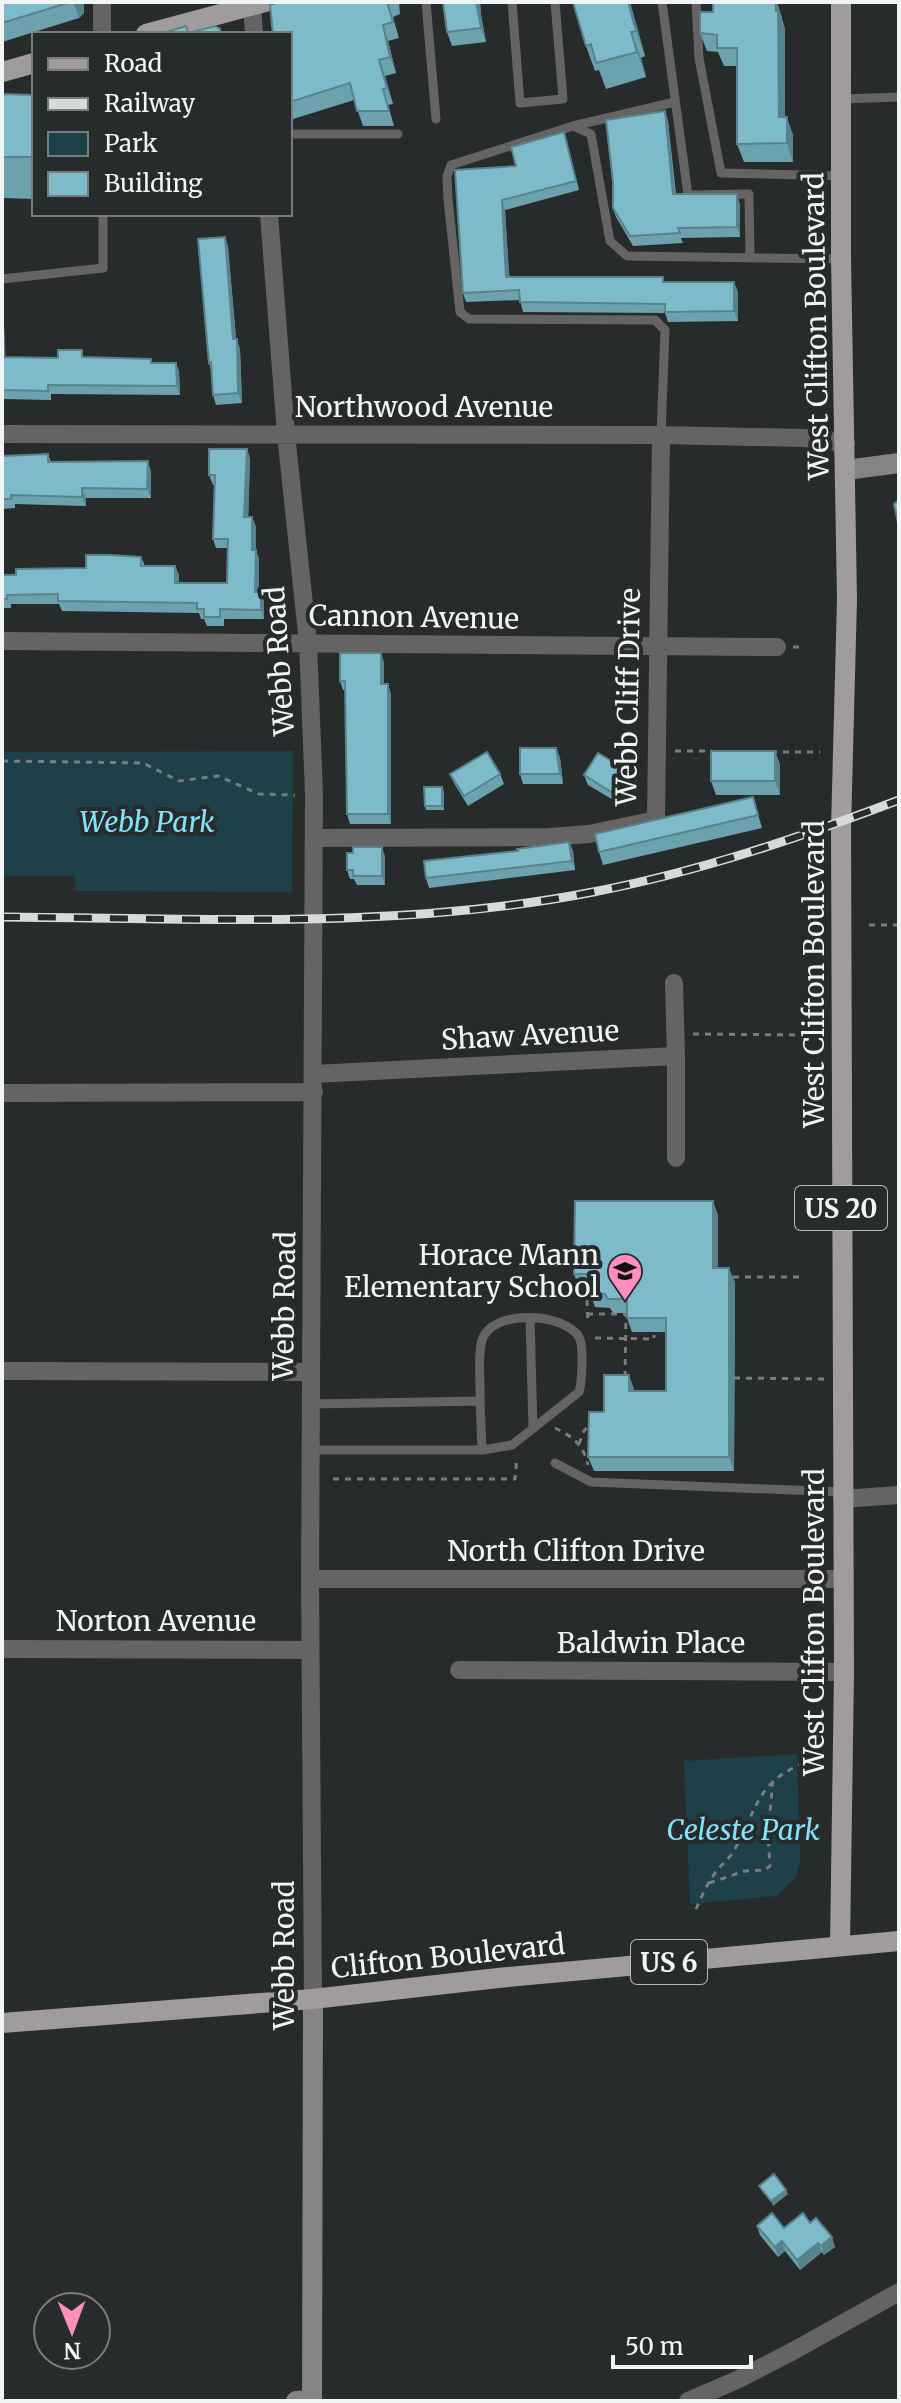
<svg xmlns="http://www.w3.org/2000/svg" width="901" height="2403" font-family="Merriweather,serif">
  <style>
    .green { fill: #1e4048 }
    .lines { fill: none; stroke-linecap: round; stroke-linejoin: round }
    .path { stroke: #797d7d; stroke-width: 3; stroke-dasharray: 6 6; stroke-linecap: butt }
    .lane { stroke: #656364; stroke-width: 9 }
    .street { stroke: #656364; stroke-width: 18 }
    .secondary { stroke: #868384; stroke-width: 20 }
    .primary { stroke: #a09c9d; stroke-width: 20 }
    .rail-casing { stroke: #d7dada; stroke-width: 9 }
    .rail { stroke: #272b2c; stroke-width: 6; stroke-dasharray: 18; stroke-linecap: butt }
    .wall { fill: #6ca1ae }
    .shaded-wall { fill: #58838d }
    .building { fill: #7dbbca; stroke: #58838d; stroke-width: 2 }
    .labels { text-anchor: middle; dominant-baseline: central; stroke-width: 8; stroke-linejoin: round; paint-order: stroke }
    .shield { fill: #272b2c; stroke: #b5b8b9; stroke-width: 2 }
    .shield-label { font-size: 26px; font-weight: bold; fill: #f2f5f5 }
    .street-label { font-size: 28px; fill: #f2f5f5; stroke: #272b2c }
    .park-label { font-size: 28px; font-style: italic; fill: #81e3f8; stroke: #272b2c }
    .poi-label { font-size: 28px; fill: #f2f5f5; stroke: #272b2c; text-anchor: end }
  </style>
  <rect width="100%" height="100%" fill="#272b2c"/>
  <!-- green -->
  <path class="green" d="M293,751L292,892L75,891V876H2V752Z
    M797,1754L800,1861L796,1877L777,1896L690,1904L684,1761Z"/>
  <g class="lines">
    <!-- path -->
    <path class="path" d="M793,647H805
      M675,751H712
      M771,752H820
      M2,761L143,763L179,781L218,776L259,794L295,795
      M869,925H899
      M693,1034L805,1035
      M733,1277H805
      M587,1300L588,1324
      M587,1314H626L625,1376
      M595,1338L654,1339V1335
      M734,1378L826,1379
      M555,1428C574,1437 583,1445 588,1465
      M579,1444L584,1431L590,1424
      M333,1479H515L517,1457
      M709,1883L745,1871L765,1870L770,1866L768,1835L773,1779
      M696,1909C701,1898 706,1886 713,1876C720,1865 731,1858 736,1847C757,1808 758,1781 804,1763"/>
    <!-- lane -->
    <path class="lane" d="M426,2L436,119
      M512,2L520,103L563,99L555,2
      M662,2L688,195L749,194L750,257
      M696,2L699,58L721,173L841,176
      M841,99L899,97
      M573,126L675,102
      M290,134H398
      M2,279L103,268V214
      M661,435L665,330L655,320L469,319L460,312L448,199L447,176L451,165L573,126L591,134L610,241L627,256L841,259
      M530,1318L533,1429
      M480,1401L482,1450
      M311,1404L480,1401C481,1382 477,1359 482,1340C492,1309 563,1312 579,1337C584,1346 582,1382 579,1392L512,1445L482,1450H312
      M555,1463L591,1482L842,1492"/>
    <!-- street -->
    <path class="street" d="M252,6L254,34
      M102,34V2
      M269,214L286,434L308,643L314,794L310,1579L313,1999
      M2,434L661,435L804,438L846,443
      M2,641L777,647
      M314,838L550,837L589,834L656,820L661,435
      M676,1056V1158
      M314,1074L676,1056L674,983
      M2,1093L314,1092
      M2,1371L311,1372
      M842,1499L899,1495
      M310,1579H842
      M2,1649L310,1650
      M459,1670L844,1672
      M688,2401L737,2380L795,2350L899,2292"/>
    <!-- secondary -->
    <path class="secondary" d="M846,470L899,463
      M296,2401L312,2400L313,1999"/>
    <!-- primary -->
    <path class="primary" d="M146,34L265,2
      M2,72L34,63
      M840,1946L844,1672L841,829L847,599L841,259V2
      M2,2023L313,1999L498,1978L899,1941"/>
    <!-- rail casing -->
    <g class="rail-casing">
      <path id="rail" d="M2,917C198,918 399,930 593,892C697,872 799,838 899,800"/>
    </g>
    <!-- rail -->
    <use href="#rail" class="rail"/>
  </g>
  <!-- wall -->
  <path class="wall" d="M2,2H84V13L79,18L2,42Z
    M279,2H399L400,14L393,17L399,38L388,41L396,73L385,76L393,104L388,105L394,126H363L354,100L290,120V34Z
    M443,2H480L481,15L486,42L452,46L447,32Z
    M630,2L645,56L641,58L646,77L606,89L599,70L595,71L586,46Z
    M713,2H777L785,29V117L793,135V162H744L737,144V66H724L718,52L707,51L700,33L713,12Z
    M2,94L34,95V199L3,198L2,266Z
    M665,111L668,121L676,194L740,204V237L681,238L683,243L633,246L616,217L613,208Z
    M564,132L579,190L505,210L509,277L665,282L738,291V321L668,322L665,313L523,312L520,300L466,302L463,293L516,166Z
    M225,237L228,247L236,339L240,349L242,403L216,405L213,395L211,370L209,363Z
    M2,320L4,326L5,357L151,359L153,363L179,371L180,395L51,394V400L2,399Z
    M247,449L250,459L248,517H252L256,527V550L259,559V592L264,602V619H224V626H207L204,619H201L199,613L62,611L59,604H11V608H2V575H16L86,568L141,557L145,566H175L179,575V583H227L228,548H216L213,539L215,485H213L209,475Z
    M48,454L51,462L151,471V498H86V506L15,504V508L2,509V456Z
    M381,653L384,663V684L391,694V824H350L347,814L345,690H343L340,681Z
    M556,748L560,758L563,784H523L520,774Z
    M775,751L780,765V795H716L711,781Z
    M450,774H500L504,784L468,806L454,783Z
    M584,775H635L638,785L625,807L588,785Z
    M444,791V810H426L425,806Z
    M753,797L762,828L603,865L599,852Z
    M569,842L573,851L575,870L429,888L426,878L518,851Z
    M353,853L385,856V885H357L354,879H350L347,870Z
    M718,1215V1268L735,1282L734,1471H594L588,1457L604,1412L634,1389V1391H666V1332H632L627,1318V1313H613L610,1308L595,1307L590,1293V1288H579L574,1274Z
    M810,2223L835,2247L824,2255L822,2252L800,2270L785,2251L778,2257L760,2235L757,2226L784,2228Z"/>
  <!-- shaded-wall -->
  <path class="shaded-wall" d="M73,2H84V13L79,18Z
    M476,2H480L481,15L486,42L481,28Z
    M628,2H630L645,56L636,31Z
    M776,2L782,17V22L785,29V135L779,117Z
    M383,25L388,41L396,73L390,57Z
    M631,32L641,58L646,77L637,52Z
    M379,60L385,76L393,104L387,88Z
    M665,111L668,121L676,204L673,194Z
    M787,117L793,135V162L787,143Z
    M564,132L567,142L579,190L576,181Z
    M737,194L740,204V237L737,227Z
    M2,196L3,198L2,266Z
    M502,200L505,210L510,286L506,277Z
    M225,237L228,247L237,349L233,339Z
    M734,282L738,291V321L734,311Z
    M2,320L4,326L6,366L2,357Z
    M237,339L240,349L242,403L238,393Z
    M176,363L179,371L180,395L177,386Z
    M247,449L250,459L248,527L244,517Z
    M148,461L151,471V498L147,489Z
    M82,488L86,498V506L82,497Z
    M252,517L256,527V559L252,550Z
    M256,550L259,559V601L255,592Z
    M175,566L179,575V592L175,583Z
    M261,592L264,602V619L261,610Z
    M381,653L384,663V694L381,684Z
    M388,684L391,694V824L388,814Z
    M556,748L560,758L563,784L560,774Z
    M775,751L780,765V795L775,781Z
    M635,775L638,785L625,807L621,798Z
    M442,787L444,791V810L442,806Z
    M569,842L573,851L575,870L572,861Z
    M382,847L385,856V885L382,876Z
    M713,1201L718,1215V1282L713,1268Z
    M729,1268L735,1282L734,1471L729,1457Z
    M629,1375L634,1389V1405L629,1391Z
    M786,2190L788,2194L773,2206L771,2201Z
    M832,2237L835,2247L824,2255L821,2246Z
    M782,2241L785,2251L778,2257L775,2247Z
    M818,2243L822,2252L800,2270L797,2260Z"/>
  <!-- building -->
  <path class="building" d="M2,2H71L2,23Z
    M279,2H387L393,22L383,25L390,57L379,60L387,88L383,89L389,111H357L350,83L290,102V34H273L270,5Z
    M443,2H476L481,28L447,32Z
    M573,2H628L636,31L631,32L637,52L596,63L591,44L586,46Z
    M713,2H776V11H778L779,117H787V143L737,144V48H717V35L700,33V12H713Z
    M186,26L188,33L215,26L220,29L221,34H160Z
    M2,94L34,95V157H2Z
    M665,111L673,194H737V227L678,228L680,233L630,236L613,208V182L606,120Z
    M564,132L576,181L502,200L506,277H663V282H734V311L665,312V304L520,302L519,290L463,293L455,170L516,166L511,147Z
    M225,237L233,339H237L238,393L213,395L211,362L209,363L198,239Z
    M2,344V357L58,358V350H82V357L151,359V363H176L177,386L48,385V391L2,390Z
    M209,449H247L244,517H252V550H256L255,592H261V610L220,609V617H204V609H197V603L58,601V594L7,595V599H2V575H16V569L86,568V555H110L141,557V566H175V583H227L228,539H213L215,475H209Z
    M48,454V462L148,461L147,489L82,488V497L11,495V499H2V456Z
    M899,500V527L894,504Z
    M340,653H381V684H388V814H347L345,681H340Z
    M520,748H556L560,774H520Z
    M711,751H775V781H711Z
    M487,752L500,774L464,796L450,774Z
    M598,753L635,775L621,798L584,775Z
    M424,787H442V806H425Z
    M753,797L758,815L599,852L595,834Z
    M569,842L572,861L426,878L424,861L518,851L517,849Z
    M353,847H382V876H353V870H347V853H353Z
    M575,1201H713V1268H729V1457H588L589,1412H604V1375H629V1391H666V1318H627V1299H608L605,1294L590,1293V1274H574Z
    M774,2174L786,2190L771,2201L759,2186Z
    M772,2213L784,2228L803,2213L810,2223L816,2218L832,2237L821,2246L818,2243L797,2260L782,2241L775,2247L757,2226Z"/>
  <!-- icons -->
  <defs>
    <g id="school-pin" transform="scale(1.8)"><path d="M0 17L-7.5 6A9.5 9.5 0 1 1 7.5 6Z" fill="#fd8ebe" stroke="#272b2c"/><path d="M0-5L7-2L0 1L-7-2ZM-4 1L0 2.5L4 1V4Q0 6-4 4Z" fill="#111"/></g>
  </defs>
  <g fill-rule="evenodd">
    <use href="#school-pin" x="625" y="1271"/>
  </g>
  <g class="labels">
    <!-- shield labels -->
    <g class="shield">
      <rect x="795" y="1186" width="92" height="44" rx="6"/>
      <rect x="631" y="1940" width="76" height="44" rx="6"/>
    </g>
    <g class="shield-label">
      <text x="841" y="1208">US 20</text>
      <text x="669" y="1962">US 6</text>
    </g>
    <!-- street labels -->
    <g class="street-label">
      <text transform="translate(816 326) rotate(-91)">West Clifton Boulevard</text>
      <text x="424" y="407">Northwood Avenue</text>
      <text transform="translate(414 617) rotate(1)">Cannon Avenue</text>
      <text transform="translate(279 661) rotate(-94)">Webb Road</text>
      <text transform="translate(628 697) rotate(-89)">Webb Cliff Drive</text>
      <text transform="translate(814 974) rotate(-90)">West Clifton Boulevard</text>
      <text transform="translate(530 1035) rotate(-3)">Shaw Avenue</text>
      <text transform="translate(284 1306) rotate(-89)">Webb Road</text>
      <text x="576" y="1551">North Clifton Drive</text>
      <text x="156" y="1621">Norton Avenue</text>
      <text transform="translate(814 1622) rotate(-90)">West Clifton Boulevard</text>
      <text x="651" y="1643">Baldwin Place</text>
      <text transform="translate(284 1955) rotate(-90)">Webb Road</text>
      <text transform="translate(448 1956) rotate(-6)">Clifton Boulevard</text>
    </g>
    <!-- park labels -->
    <g class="park-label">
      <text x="147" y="822">Webb Park</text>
      <text x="743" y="1830">Celeste Park</text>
    </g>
    <!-- poi labels -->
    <g class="poi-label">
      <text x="599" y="1255">Horace Mann<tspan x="599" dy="32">Elementary School</tspan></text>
    </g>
  </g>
  <!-- border -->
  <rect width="901" height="2403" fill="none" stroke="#f2f5f5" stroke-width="8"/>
  <!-- legend -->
  <rect x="32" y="32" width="260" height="184" fill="#272b2c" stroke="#787c7c" stroke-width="2"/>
  <rect x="48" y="58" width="40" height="12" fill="#a09c9d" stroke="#787c7c" stroke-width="2"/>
  <text x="104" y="72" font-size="24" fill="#f2f5f5">Road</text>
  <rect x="48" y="98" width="40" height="12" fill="#d7dada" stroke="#787c7c" stroke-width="2"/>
  <text x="104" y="112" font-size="24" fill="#f2f5f5">Railway</text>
  <rect x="48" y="132" width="40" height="24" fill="#1e4048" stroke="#787c7c" stroke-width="2"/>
  <text x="104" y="152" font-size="24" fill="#f2f5f5">Park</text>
  <rect x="48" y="172" width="40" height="24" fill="#7dbbca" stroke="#787c7c" stroke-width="2"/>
  <text x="104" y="192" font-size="24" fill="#f2f5f5">Building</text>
  <!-- north arrow -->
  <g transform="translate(72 2331) rotate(179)"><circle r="38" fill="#272b2c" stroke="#787c7c" stroke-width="2"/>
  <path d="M0-6L14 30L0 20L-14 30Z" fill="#fd8ebe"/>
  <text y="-12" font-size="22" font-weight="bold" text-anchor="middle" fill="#f2f5f5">N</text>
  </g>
  <!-- scale -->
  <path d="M613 2355v12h138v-12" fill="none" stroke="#f2f5f5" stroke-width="4"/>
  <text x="625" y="2355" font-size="24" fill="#f2f5f5" stroke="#272b2c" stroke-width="6" paint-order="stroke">50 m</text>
</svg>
